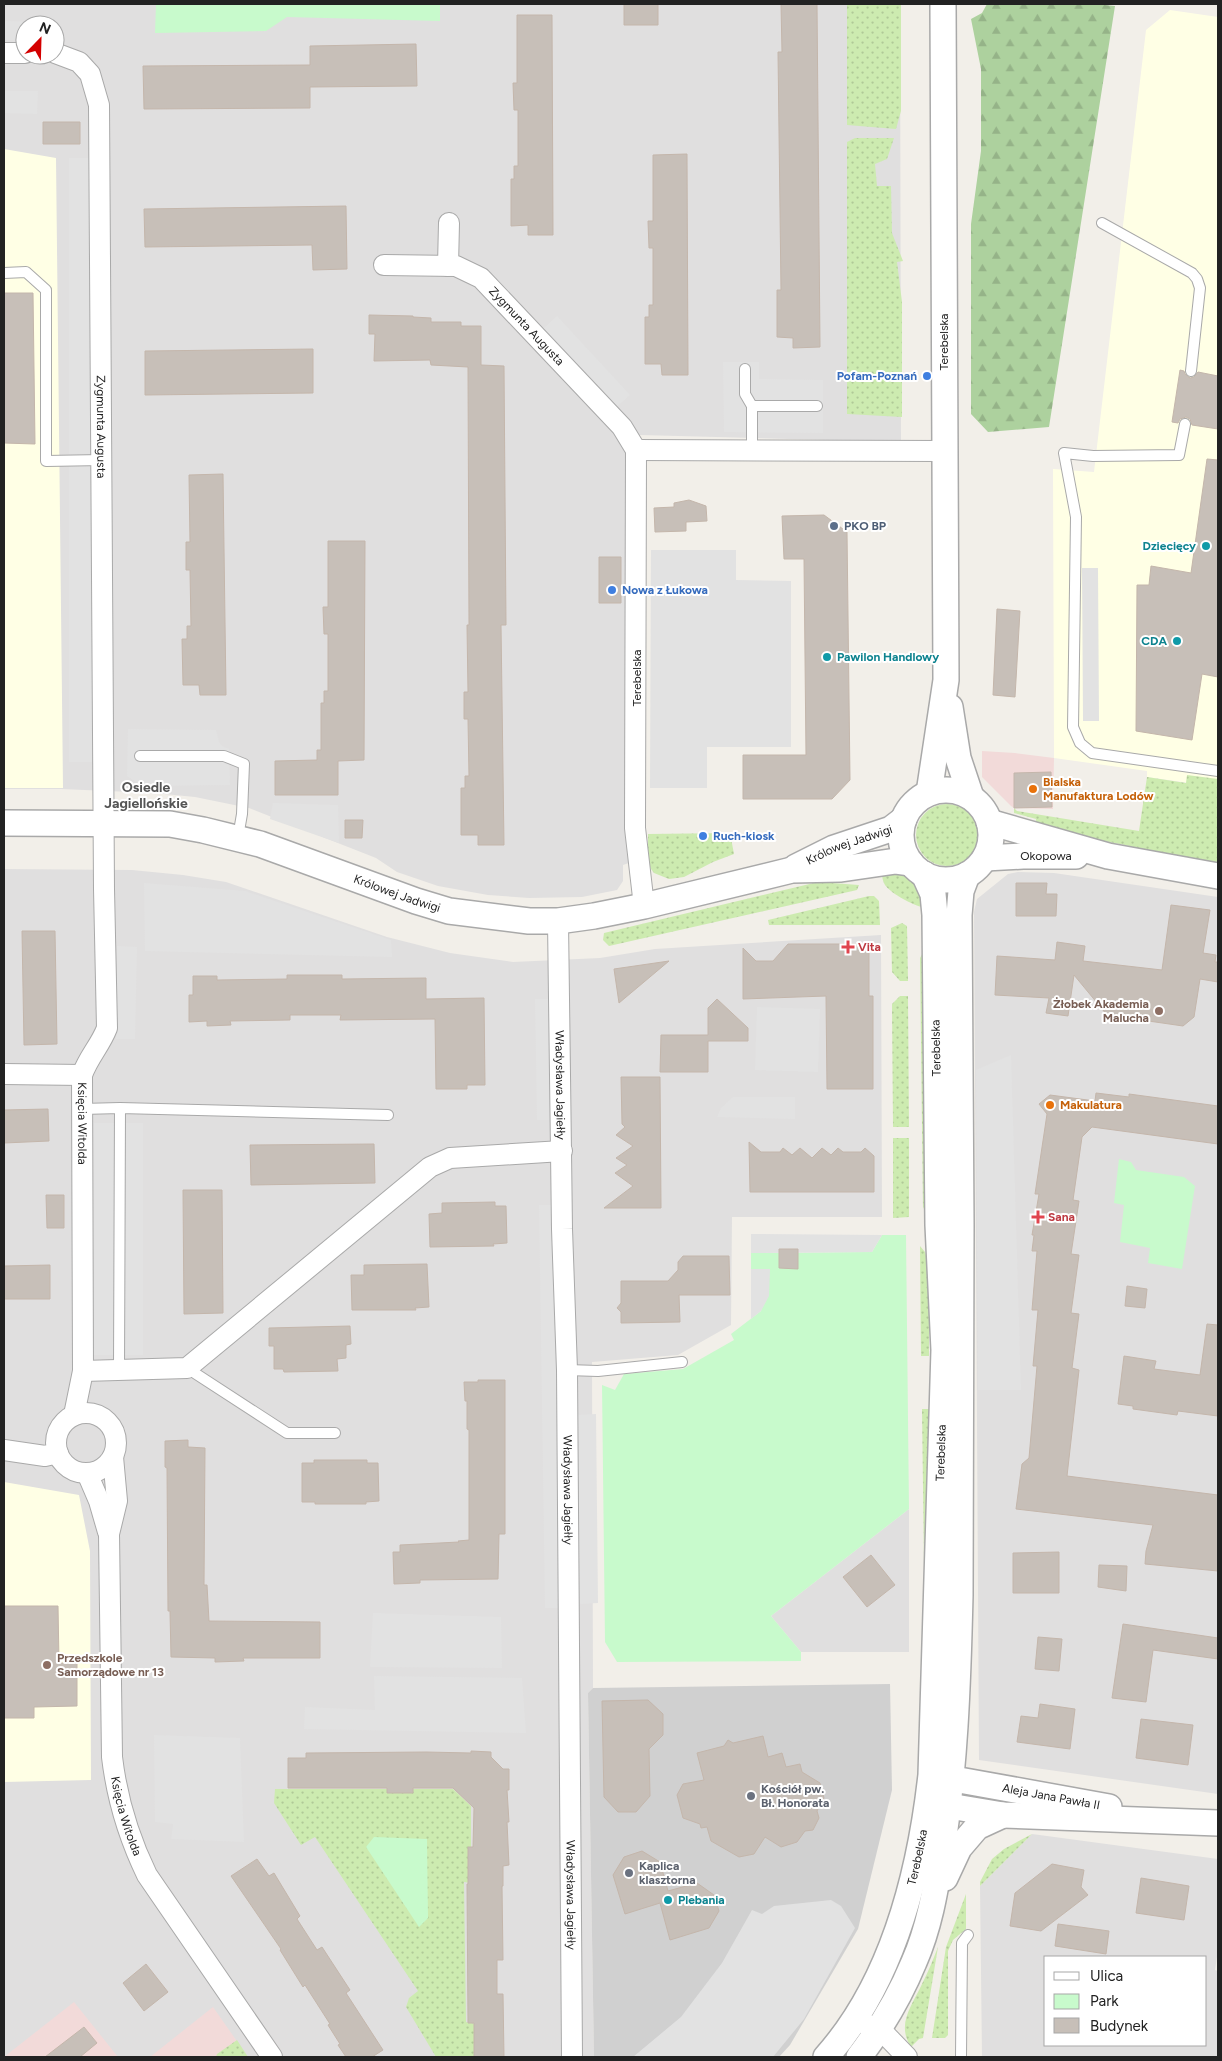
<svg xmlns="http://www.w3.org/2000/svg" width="1222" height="2061" font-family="Figtree,sans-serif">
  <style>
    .residential { fill: #e0dfdf; fill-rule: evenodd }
    .commercial { fill: #f2dad9 }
    .education { fill: #ffffe5 }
    .religious { fill: #d0d0d0 }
    .grass { fill: url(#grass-dots) }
    .forest { fill: url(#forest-firs) }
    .park { fill: #c8facc }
    .parking { fill: #e2e2e2 }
    .building { fill: #c7bfb8; stroke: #c4b6ab }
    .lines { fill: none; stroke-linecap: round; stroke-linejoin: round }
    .service-casing { stroke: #a9a9a9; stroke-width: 12 }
    .minor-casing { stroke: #a9a9a9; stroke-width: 22 }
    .tertiary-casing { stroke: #a9a9a9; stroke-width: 28 }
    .service { stroke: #fff; stroke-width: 10 }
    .minor { stroke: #fff; stroke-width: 20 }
    .tertiary { stroke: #fff; stroke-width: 25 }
    .shop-dot { fill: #3f7fe0; stroke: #fff; stroke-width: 2 }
    .service-dot { fill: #5c6f8a; stroke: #fff; stroke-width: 2 }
    .culture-dot { fill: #0f9aa8; stroke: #fff; stroke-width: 2 }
    .food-dot { fill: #e8710a; stroke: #fff; stroke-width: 2 }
    .health-dot { fill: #e0444e; stroke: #fff; stroke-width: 2 }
    .education-dot { fill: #8d6e63; stroke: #fff; stroke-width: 2 }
    .worship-dot { fill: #6b7280; stroke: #fff; stroke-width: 2 }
    .labels { text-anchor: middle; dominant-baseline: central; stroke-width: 4; stroke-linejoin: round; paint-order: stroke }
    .street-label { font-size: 12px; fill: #222; stroke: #fff }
    .shop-label { font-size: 12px; font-weight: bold; fill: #366cbe; stroke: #fff; text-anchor: start }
    .service-label { font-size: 12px; font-weight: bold; fill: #4e5e75; stroke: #fff; text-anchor: start }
    .culture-label { font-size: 12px; font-weight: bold; fill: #0d838f; stroke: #fff; text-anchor: end }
    .food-label { font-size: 12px; font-weight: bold; fill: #c56008; stroke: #fff; text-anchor: start }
    .health-label { font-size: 12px; font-weight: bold; fill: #be3a42; stroke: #fff; text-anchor: start }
    .education-label { font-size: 12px; font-weight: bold; fill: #785e54; stroke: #fff; text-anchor: end }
    .worship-label { font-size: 12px; font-weight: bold; fill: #5b616d; stroke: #fff; text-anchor: start }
    .neighbourhood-label { font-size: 14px; font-weight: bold; fill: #555; stroke: #fff }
  </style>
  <defs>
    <pattern id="grass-dots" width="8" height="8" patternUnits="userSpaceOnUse" patternTransform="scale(1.25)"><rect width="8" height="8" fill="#cdebb0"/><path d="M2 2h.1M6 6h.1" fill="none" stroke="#b0c997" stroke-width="1.8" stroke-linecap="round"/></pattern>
    <pattern id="forest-firs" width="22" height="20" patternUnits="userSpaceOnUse" patternTransform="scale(1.25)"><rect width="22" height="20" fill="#add19e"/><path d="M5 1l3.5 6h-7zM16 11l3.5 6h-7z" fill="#95b388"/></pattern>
  </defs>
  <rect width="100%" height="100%" fill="#f2efe9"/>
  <!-- residential -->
  <path class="residential" d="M4,4H900L901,442L640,435L646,857L623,865V881L617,890L582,897L529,898L488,895L438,886L397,872L376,858L249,808L195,797L154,793L61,789H4ZM25,25H55V55H25Z
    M4,869L132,870L183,875L226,882L387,937L450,953L513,962L600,958L655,949L881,935L882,1217H732L731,1325L678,1355L592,1362L593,1688L588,1693L594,2057H4Z
    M1018,872L1054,873L1218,897V1794L979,1760L974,912L977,899L1008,874Z
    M909,1509V1652H801L771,1616Z
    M1032,1834L1218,1859V1950L1215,1970L1218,1971V2057H982L980,1886ZM1046,1957H1206V2045H1046Z"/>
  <!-- commercial -->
  <path class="commercial" d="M982,751L1015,753L1054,758L1053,809L1014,808L1011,806L982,777Z
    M74,2002L118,2057H4Z
    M213,2007L248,2057H150Z"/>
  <!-- education -->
  <path class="education" d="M1170,10L1218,17V787L1147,777V771L1054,758L1053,469L1094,472L1146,30Z
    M4,149L56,158L63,788H4Z
    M4,1482L79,1495L90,1551L91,1780L4,1782Z"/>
  <!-- religious -->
  <path class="religious" d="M890,1684L892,1790L858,1929L790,2045L779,2057H594L588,1693L593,1688Z"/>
  <!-- grass -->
  <path class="grass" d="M847,4H901V111L896,129L847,125Z
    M855,138H894L887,159L875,164L877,186H891L892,233L903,261L897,262L902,302V417L847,414V142Z
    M1187,775L1218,779V867L1125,845L1035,828L1036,819L1014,813V808L1017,811L1139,831L1147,777L1186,783Z
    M916 835a31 31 0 1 1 62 0a31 31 0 1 1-62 0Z
    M730,833L734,854L713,862L684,877L669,879L654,873L651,869L648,860V834Z
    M881,869C915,875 914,876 927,908C917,908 890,893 885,885C882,880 882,874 881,869Z
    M818,882L859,885L857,890L609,946L603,940L604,933Z
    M869,896H874L879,901L880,925H769L768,920Z
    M902,923L907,926L908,981H900L892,972L891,928Z
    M927,945V1200L923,1209L920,958Z
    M900,996H908L909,1127H893L892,1004Z
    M893,1138H909V1217L893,1218Z
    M920,1246L925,1252L929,1266V1356H921Z
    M922,1409H929L930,1464L924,1565Z
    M275,1789H453L471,1806V1883L464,1882L466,2022L475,2024L474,2057H436L406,2007L409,1998L418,1991L315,1837L301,1845L274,1803Z
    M1032,1834L980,1886V1882L992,1859L1004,1849Z
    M966,1894V1929L953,1940L948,1951V2035L945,2038H932L946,1947Z
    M938,1947L923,2038L919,2039L911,2047C896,2024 912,2006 922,1984C928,1972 933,1960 938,1947Z
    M237,2040L248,2057H216L217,2054Z"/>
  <!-- forest -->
  <path class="forest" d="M987,4H1095L1115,6L1049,427L988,432L971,414V224L981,151V69L971,19L982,13Z"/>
  <!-- park -->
  <path class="park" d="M156,4H440V21L287,17L266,31L155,33Z
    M1119,1159L1131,1162L1136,1170L1184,1177L1195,1186L1182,1269L1148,1263L1150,1248L1120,1242L1124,1205L1114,1203Z
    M882,1235H906L909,1509L771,1616L801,1652V1661L617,1662L605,1642L602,1385L615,1390L624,1374L683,1369L734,1340L731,1334L761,1311L770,1269H751V1253L872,1252Z
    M374,1837L427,1839L428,1918L419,1927L366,1847Z"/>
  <!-- parking -->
  <path class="parking" d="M4,21L50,22V25H25V40H4Z
    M4,91H38L37,114L4,113Z
    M69,158H92V762H69Z
    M557,316L630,395L614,409L542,330Z
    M723,362H759V379L823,380V433L724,432Z
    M651,550H736V580L791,581V747H707V788H650Z
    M1082,568H1098L1099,721H1083Z
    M128,729L216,730L219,742L222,746L229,749L230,785L142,786L127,776Z
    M273,803L338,805L339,843L270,819Z
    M144,883L245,891L391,940L392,957L145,951Z
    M117,946L137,947L135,1039H116Z
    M535,999H553L555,1120H537Z
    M757,1007L820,1009L818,1072L755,1070Z
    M1011,1055L1021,1390H978L976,1070Z
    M733,1097H795V1119L717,1117L721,1108Z
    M94,1123H143V1355H94Z
    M539,1205H554L561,1608H545Z
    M751,1234L882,1235L872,1252L751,1253Z
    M751,1269H770L769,1296L761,1311L751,1319Z
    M596,1414L598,1603L580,1604L578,1415Z
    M373,1613L501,1617L502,1668L370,1667Z
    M374,1676L522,1678L526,1733L304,1729L305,1707L375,1710Z
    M154,1735L240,1738L244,1842L171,1839L173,1824L155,1822Z
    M831,1900L841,1906L855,1928L804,2019L773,2057H633L681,2017L722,1963L752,1910L762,1914L774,1906Z"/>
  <!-- building -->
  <path class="building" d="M624,4H658V25H624Z
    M781,4H817L820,347L793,348V338L777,337V290H781L778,52H782Z
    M517,15H552L553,235H528V225L511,226V179H514V166H518V110H514L513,83H517Z
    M416,44L417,86L310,87V108L144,109L143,66L310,65V46Z
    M43,122H80V144H43Z
    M687,154L688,375H662L661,364H645V317H649V305H653V248H649L648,221H653V155Z
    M346,206L347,269L313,270L312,245L145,247L144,209Z
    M4,293H33L35,444L4,443Z
    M369,315L413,316V317L431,318V322H461V326H481V365L504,366L506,625H501L504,845H478V835H461V788H465V776H469L468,719H464V692H468L467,625H469L468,367L431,365L430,360L374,361L375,334H369Z
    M313,349V393L145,395V351Z
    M1180,370L1184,371L1185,374L1190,378L1194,377L1198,372L1218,376V429L1192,425L1190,419L1186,417L1180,419L1178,423L1172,422Z
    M1207,459L1218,460V677L1202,674L1192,740L1136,731L1137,585H1149L1151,566L1191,573Z
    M223,474L226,695H200L199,685H183L182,639H187V626H191L190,570H186V542H190L189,475Z
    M689,500L706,506L707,521L686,522V531L655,532L654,508L674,507V503Z
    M824,515L847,532L850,780L832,799H743V755H806L804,559H784L782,516Z
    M328,541H365L364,760L338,761V795H275V761L317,760V750H321V703H324V691H328V634H324L323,607H328Z
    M599,557H621V603H599Z
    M997,609L1020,611L1015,697L993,695Z
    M1051,772L1052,807L1014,808V773Z
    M345,820H363L362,838H345Z
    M1016,883H1047L1046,894H1057L1056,916H1016Z
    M1171,905L1210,910L1203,953L1216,955L1215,962H1218V982L1200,979L1194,1017L1183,1026L1107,1015L1074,975L1068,1016L1046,1013L1049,998L995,995L997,956L1055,960L1057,942L1085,946L1083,961L1162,970Z
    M22,931H55L57,1044L24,1045Z
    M788,944H858L864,951H869V996H873V1089H827L826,996L743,999V948L756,961H773Z
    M669,961L619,1003L614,969Z
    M287,975H342V979L426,978V999L484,998L485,1085H467V1089H436L435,1019L340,1020L341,1015H290V1020L230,1021L231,1025L207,1026V1021L189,1022V995H193V976H217V980L287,979Z
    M717,999L748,1028V1041H708V1072H660L661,1035H708V1008Z
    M621,1077H660L661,1208H604L633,1186L615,1173L627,1165L616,1158L633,1146L616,1135L625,1127L622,1124Z
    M1096,1093L1129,1097V1094L1218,1106V1144L1092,1127L1082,1137L1073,1200L1079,1201L1071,1254L1079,1255L1071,1313L1079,1314L1072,1368L1079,1370L1067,1476L1218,1495V1571L1145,1564L1146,1551L1153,1525L1016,1509L1022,1464L1029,1458L1037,1366H1033L1038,1310H1032L1037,1251H1032L1034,1235H1032L1039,1194H1035L1047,1114L1039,1104L1050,1095L1095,1101Z
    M48,1109L49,1141L4,1143V1110Z
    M749,1142L761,1152H780L783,1148L792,1155L800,1148L812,1158L822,1148L831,1155L838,1148L843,1152H861L865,1148L874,1156V1192H750Z
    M374,1144L375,1183L251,1185L250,1145Z
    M183,1190H222L223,1313L184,1314Z
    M46,1195H64V1228H47Z
    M495,1202V1206H506L507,1243L493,1244L494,1246L430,1247L429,1214L442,1213V1203Z
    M779,1249H798V1269L779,1268Z
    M683,1256H729L730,1295H679L680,1322L621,1323V1312L617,1308L621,1303V1281H668L678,1270V1262Z
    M427,1264L429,1307L415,1308L416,1310H352L351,1275H364V1265Z
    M50,1265V1299H4V1266Z
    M1127,1286L1147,1289L1145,1308L1125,1306Z
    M1207,1324L1218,1325V1416L1178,1411L1177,1415L1133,1409V1406L1118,1404L1124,1356L1156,1361L1154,1369L1200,1375Z
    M350,1326L351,1344L346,1345V1358L337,1359L338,1371L284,1372L283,1369H274V1346H269V1328Z
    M478,1380H505V1534H499L498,1579L420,1580V1583L394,1584L393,1552H400V1545L459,1542L458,1541L469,1540V1430L467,1429V1401H465L464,1382H478Z
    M188,1440V1447L205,1448L204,1585H207L209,1621L320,1622V1658H243L244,1661L215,1662V1658L171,1657L170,1611H168L167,1468L165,1467V1441Z
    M314,1460H367V1463H378L379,1501L366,1502V1504H315V1502H302V1463H314Z
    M1059,1552V1593H1013V1553Z
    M871,1555L895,1585L867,1607L843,1577Z
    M1099,1565L1127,1566L1126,1591L1098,1587Z
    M4,1606H58L59,1663H77V1706L34,1707V1718H4Z
    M1123,1624L1218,1638V1659L1153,1650L1146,1702L1112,1698Z
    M1038,1637L1062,1639L1059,1671L1035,1669Z
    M648,1700L663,1714V1735L649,1749L650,1796L636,1812H618L604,1797L602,1701Z
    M1040,1704L1075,1709L1070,1749L1017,1742L1021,1716L1038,1718Z
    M1141,1719L1193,1725L1188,1765L1136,1758Z
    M763,1736L768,1757L782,1753L786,1767L800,1764L802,1772L820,1783L824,1798L817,1811L819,1818L813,1830L805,1831L797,1842L781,1847L765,1837L754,1854L739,1857L711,1841L707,1827L701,1828L700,1824L683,1818L677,1795L683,1784L704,1780L697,1753L724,1746L728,1740L733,1743Z
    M471,1751L491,1752V1757L503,1769H509V1790H507L509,1822H507L509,1865L503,1866V1886H502L503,1960H497V1994H503L504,2057H474V2023H468L467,1884H468V1847H473L474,1808L453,1788H413V1793H387V1788H288V1758H306V1753L426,1752L471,1753Z
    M642,1851L660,1862L668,1891L697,1883L714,1895L719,1911L709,1928L670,1940L660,1903L625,1914L613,1875L624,1857Z
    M257,1859L269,1876L274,1873L300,1916L297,1919L317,1950L322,1947L350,1990L346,1993L383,2050L372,2057H346L338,2045L340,2044L328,2025L330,2024L305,1985L303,1987L280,1950L281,1949L231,1876Z
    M1052,1864L1084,1870L1081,1887L1088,1895L1041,1931L1010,1926L1015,1893Z
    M1141,1878L1189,1886L1184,1920L1136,1913Z
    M1058,1924L1109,1931L1106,1954L1055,1946Z
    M146,1964L168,1992L144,2011L123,1983Z
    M84,2027L97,2043L80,2057H45Z"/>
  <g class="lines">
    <!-- service casing -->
    <g class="service-casing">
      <path id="service" d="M1102,223L1192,273L1197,279L1200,288L1191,371
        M4,273L26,272L46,290V461L102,460
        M745,369V394L752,406
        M1185,424L1179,455L1093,456L1064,453L1076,517L1073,727L1080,743L1092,753L1218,771
        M752,451V406H817
        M140,756H224L244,764L242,814L238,837
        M82,1109L120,1108L388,1115
        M187,1368L287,1433H335
        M119,1370L120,1108
        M567,1370L598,1371L682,1362
        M961,2057L962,1943L968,1935"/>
    </g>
    <!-- minor casing -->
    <g class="minor-casing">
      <g id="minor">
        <path d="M4,53H25"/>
        <path id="s1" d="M55,53L79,62L90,74L99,105L104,889L107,1028C100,1046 89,1056 82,1075L83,1371L74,1415"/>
        <path id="s2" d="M384,265L456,266L481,278L622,427L636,450"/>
        <path d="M448,266L449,223"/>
        <path d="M636,450L635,828L644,906"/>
        <path d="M636,450L945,451"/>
        <path id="s3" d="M558,921L562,1229L567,1370L572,2057"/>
        <path d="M4,1074L82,1075"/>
        <path d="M83,1371L187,1368L430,1167L450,1158L562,1151"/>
        <circle cx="86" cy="1443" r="30"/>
        <path d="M4,1450L45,1456L58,1453"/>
        <path id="s4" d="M113,1457L117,1501L109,1534L112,1757C117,1799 128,1836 147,1875L272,2057"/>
        <path d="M87,1473L99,1501L108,1532"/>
        <path d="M865,2024L879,2028L907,2057"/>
      </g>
    </g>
    <!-- tertiary casing -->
    <g class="tertiary-casing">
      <g id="tertiary">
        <path d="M950,707L958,758L971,797"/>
        <circle cx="946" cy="835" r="45"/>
        <path d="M929,793L946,680L943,4"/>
        <path d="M989,822L1108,856L1218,876"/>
        <path id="s5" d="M4,823L170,824L203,830L260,844L416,901L449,911L529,921H558L594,916L644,906L792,870L841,869L896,861L911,863"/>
        <path id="s6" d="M985,858L1023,856H1076"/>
        <path id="s7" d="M796,867L834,848L891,829L904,819"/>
        <path id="s8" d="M937,1776L1109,1807"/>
        <path d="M933,1801L949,1806L1003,1815L1218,1823"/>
        <path d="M945,1878L959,1848L977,1827L1003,1815"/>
        <path id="s9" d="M826,2057C893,1982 920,1873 931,1775L944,1350L938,1225L935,915L933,894L924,874"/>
        <path d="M859,2057C881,2028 900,1996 914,1962C929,1928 935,1892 941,1856C955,1770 958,1682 960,1595L961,1225L959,915L961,891L967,875"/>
      </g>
    </g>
    <!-- service -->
    <use href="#service" class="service"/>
    <!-- minor -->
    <use href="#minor" class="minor"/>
    <!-- tertiary -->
    <use href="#tertiary" class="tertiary"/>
  </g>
  <!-- markers -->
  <g class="shop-dot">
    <circle cx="927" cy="376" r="5"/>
    <circle cx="612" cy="590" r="5"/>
    <circle cx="703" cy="836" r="5"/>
  </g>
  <circle class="service-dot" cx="834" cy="526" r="5"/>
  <g class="culture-dot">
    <circle cx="1206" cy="546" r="5"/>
    <circle cx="1177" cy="641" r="5"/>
    <circle cx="827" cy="657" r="5"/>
    <circle cx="668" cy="1900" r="5"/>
  </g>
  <g class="food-dot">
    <circle cx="1033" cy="789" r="5"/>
    <circle cx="1050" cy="1105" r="5"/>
  </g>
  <g class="health-dot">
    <path d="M845.5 939.5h5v5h5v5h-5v5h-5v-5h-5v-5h5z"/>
    <path d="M1035.5 1209.5h5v5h5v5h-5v5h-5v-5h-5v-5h5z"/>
  </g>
  <g class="education-dot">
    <circle cx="1159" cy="1011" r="5"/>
    <circle cx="47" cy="1665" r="5"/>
  </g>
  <g class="worship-dot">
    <circle cx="751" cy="1796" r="5"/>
    <circle cx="629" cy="1873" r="5"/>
  </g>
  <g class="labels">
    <!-- street labels -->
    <g class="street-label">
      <text stroke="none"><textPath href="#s2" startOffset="166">Zygmunta Augusta</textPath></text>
      <text transform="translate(944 342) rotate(-90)">Terebelska</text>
      <text stroke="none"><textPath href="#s1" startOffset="396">Zygmunta Augusta</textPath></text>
      <text transform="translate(637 678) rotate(-90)">Terebelska</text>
      <text stroke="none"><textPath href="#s7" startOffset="58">Królowej Jadwigi</textPath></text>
      <text stroke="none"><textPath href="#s6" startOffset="61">Okopowa</textPath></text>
      <text stroke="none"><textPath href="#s5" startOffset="404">Królowej Jadwigi</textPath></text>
      <text transform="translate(936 1048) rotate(-91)">Terebelska</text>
      <text stroke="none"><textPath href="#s3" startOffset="164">Władysława Jagiełły</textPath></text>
      <text stroke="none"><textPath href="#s1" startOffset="1099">Księcia Witolda</textPath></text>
      <text stroke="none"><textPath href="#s9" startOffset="628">Terebelska</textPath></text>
      <text stroke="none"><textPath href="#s3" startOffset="569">Władysława Jagiełły</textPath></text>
      <text stroke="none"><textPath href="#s8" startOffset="116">Aleja Jana Pawła II</textPath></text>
      <text stroke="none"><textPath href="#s4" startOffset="362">Księcia Witolda</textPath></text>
      <text stroke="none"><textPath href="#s9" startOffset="222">Terebelska</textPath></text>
      <text stroke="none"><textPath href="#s3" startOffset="974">Władysława Jagiełły</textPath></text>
    </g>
    <!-- shop labels -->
    <g class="shop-label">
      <text x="917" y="376" text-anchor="end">Pofam-Poznań</text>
      <text x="622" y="590">Nowa z Łukowa</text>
      <text x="713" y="836">Ruch-kiosk</text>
    </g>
    <!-- service labels -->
    <g class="service-label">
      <text x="844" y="526">PKO BP</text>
    </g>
    <!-- culture labels -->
    <g class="culture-label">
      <text x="1196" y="546">Dziecięcy</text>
      <text x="1167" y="641">CDA</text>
      <text x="837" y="657" text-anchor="start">Pawilon Handlowy</text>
      <text x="678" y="1900" text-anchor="start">Plebania</text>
    </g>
    <!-- food labels -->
    <g class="food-label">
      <text x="1043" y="782">Bialska<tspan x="1043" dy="14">Manufaktura Lodów</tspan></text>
      <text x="1060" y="1105">Makulatura</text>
    </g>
    <!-- health labels -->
    <g class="health-label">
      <text x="858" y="947">Vita</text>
      <text x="1048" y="1217">Sana</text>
    </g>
    <!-- education labels -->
    <g class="education-label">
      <text x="1149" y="1004">Żłobek Akademia<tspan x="1149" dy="14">Malucha</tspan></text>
      <text x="57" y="1658" text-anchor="start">Przedszkole<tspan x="57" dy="14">Samorządowe nr 13</tspan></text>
    </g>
    <!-- worship labels -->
    <g class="worship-label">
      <text x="761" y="1789">Kościół pw.<tspan x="761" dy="14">Bł. Honorata</tspan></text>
      <text x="639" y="1866">Kaplica<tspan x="639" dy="14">klasztorna</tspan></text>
    </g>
    <!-- neighbourhood labels -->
    <g class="neighbourhood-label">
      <text x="146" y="787">Osiedle<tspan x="146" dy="16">Jagiellońskie</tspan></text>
    </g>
  </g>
  <!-- border -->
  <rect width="1222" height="2061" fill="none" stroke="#222222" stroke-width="10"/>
  <!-- legend -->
  <rect x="1044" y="1956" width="162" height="90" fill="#ffffff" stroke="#a7a7a7"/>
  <rect x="1054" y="1972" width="25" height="8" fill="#ffffff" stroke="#a7a7a7"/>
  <text x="1090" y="1981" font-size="15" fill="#222222">Ulica</text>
  <rect x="1054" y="1994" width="25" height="15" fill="#c8facc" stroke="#a7a7a7"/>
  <text x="1090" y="2006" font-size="15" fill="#222222">Park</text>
  <rect x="1054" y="2018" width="25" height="15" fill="#c7bfb8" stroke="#a7a7a7"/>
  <text x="1090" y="2031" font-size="15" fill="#222222">Budynek</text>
  <!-- north arrow -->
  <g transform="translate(40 40) rotate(23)"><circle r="24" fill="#ffffff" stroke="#a7a7a7"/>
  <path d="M0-4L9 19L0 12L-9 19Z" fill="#d40000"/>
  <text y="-8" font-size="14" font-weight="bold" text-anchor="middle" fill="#222222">N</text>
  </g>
</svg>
